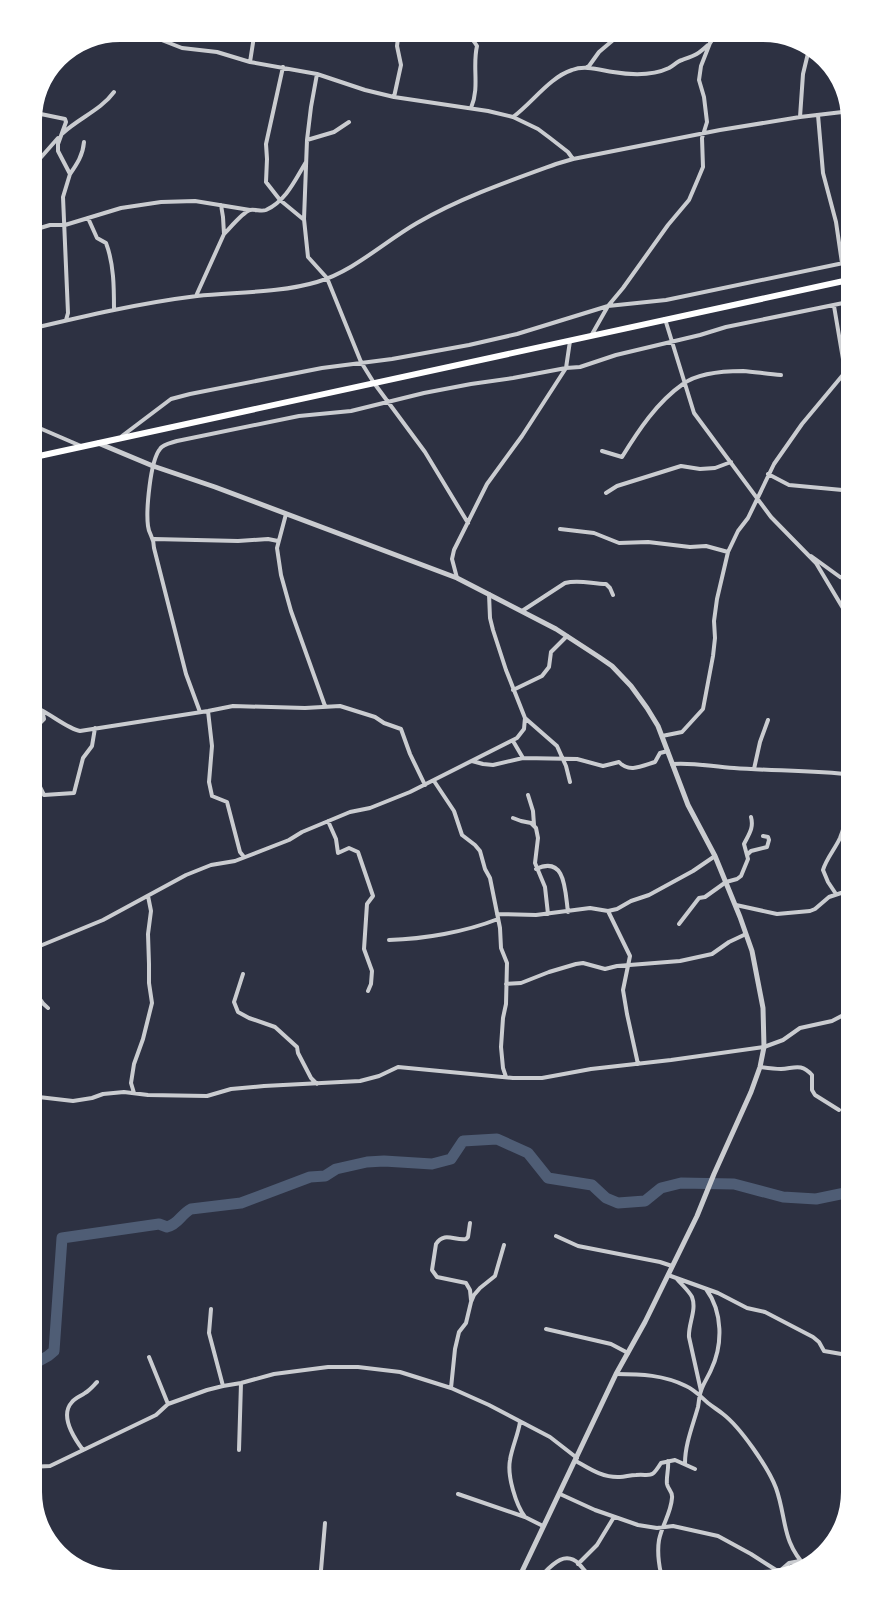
<svg xmlns="http://www.w3.org/2000/svg" width="883" height="1612" font-family="'Work Sans',sans-serif">
	<rect width="100%" height="100%" fill="#2d3142"/>
	<g fill="none" stroke-linecap="round" stroke-linejoin="round">
		<path stroke="#4f5d75" stroke-width="2" d="M853,1244L851,1231L853,1224
			M853,1460V1456"/>
		<path stroke="#4f5d75" stroke-width="11" d="M30,1366L48,1356L54,1351L62,1238L159,1224L167,1227C179,1224 180,1215 191,1209L241,1203L310,1177L325,1176L336,1169L367,1162L384,1161L432,1164L451,1159L463,1141L497,1139L528,1153L548,1178L592,1185L606,1198L618,1203L645,1201L661,1188L681,1183L734,1184L783,1197L816,1199L845,1193L853,1194"/>
		<path stroke="#caccd0" stroke-width="4" d="M136,30L182,48L217,52L250,62L317,74L365,90L394,97L488,111L513,117L538,129L550,138L568,152L573,159
			M452,30L457,36C469,35 470,35 477,46C472,67 480,87 471,108
			M250,62L255,30
			M283,67L266,144L267,159L266,182L280,200L303,219
			M586,68L589,66L599,52L612,41L616,30
			M317,74L311,107L307,140L304,219L308,257L327,278L361,362L374,383L425,452L468,523
			M394,97L401,65L397,46L399,30
			M31,112L65,119L66,122L58,144V151L70,174L63,197L68,313L66,320
			M818,115L823,173L836,222L842,263
			M513,117C532,103 550,77 572,70C585,65 600,70 613,72C631,75 652,76 669,68C674,65 678,61 682,60C696,55 697,55 708,45
			M800,117L803,74L810,45
			M63,133C79,118 101,110 114,92
			M307,140L334,132L349,122
			M30,166L36,163L58,138
			M70,174C77,164 83,155 84,142
			M88,218L97,238L106,243C114,264 114,288 114,310
			M30,231L50,225H65L121,208L161,202L195,201L250,210
			M224,234C230,228 243,212 250,210C256,209 261,212 266,210C286,201 295,180 306,162
			M196,296L224,234L223,217L221,205
			M834,306L844,365L847,370
			M665,319L694,413L771,517L816,563L853,625
			M30,329C85,316 140,303 197,296C235,292 280,293 317,282C354,271 384,242 417,223C460,198 509,181 556,164L573,159L720,130L800,117L851,111
			M591,336L608,306L623,288L668,225L689,200L698,179L703,167L702,138L707,122L704,97L699,80L701,66L710,43L719,30
			M30,424L81,446
			M122,436L171,399L190,394L322,368L392,359L469,345L517,334L608,306L666,300L853,261
			M602,451L622,457C638,431 657,402 683,384C698,373 725,371 743,371C755,372 768,374 781,375
			M768,474L789,485L853,491
			M606,493L617,486L681,466L700,469L715,468L731,462
			M286,514L277,548L281,575L291,611L325,706
			M560,529L594,533L619,543L648,542L690,547L706,546L728,552
			M154,539L238,541L268,539L278,541
			M811,556L840,577L853,581
			M457,578L452,559L454,550L487,484L522,436L566,368L570,341
			M522,611L565,583C579,579 592,584 606,584L610,588L613,595
			M513,690L542,676L549,667L551,652L567,636
			M41,710C53,716 69,729 80,731L208,711L233,706L305,708L340,706L375,717L384,723L401,729L410,754L425,785
			M208,711L212,746L209,782L212,796L227,802L240,852L244,857
			M200,712L186,674L154,548C154,536 149,536 148,526C146,511 150,461 160,449C163,444 171,443 177,441L299,416L351,411L424,393L471,384L513,378L566,368L580,367L616,355L700,335L726,327L853,301
			M525,718L557,746L566,766L570,782
			M30,728L37,726L44,719C43,709 35,704 34,692L33,637L36,538L30,517
			M662,736L682,732L703,709L713,656L715,638L714,621L717,599L728,552L738,531L748,518L774,464L802,424L847,370L853,368
			M513,741L523,758
			M472,761L483,764L493,765L523,758L577,759L603,766L619,762C629,773 642,766 655,762L660,753L668,751
			M672,764C693,762 713,767 734,768C773,771 813,770 853,775
			M754,769L760,742L768,720
			M30,779L40,787L44,795L74,793L83,758L92,746L95,728
			M434,781L454,811L462,835L475,845L480,851L485,869L490,878L500,928L501,948L507,963L506,1004L503,1018L501,1047L503,1068L506,1077
			M528,795L533,811L534,825
			M513,818L521,821L531,823L536,828L538,838L535,863L545,887L548,914
			M328,821L336,839L338,853L349,848L358,852L373,896L367,904L364,949L372,971L371,984L368,991
			M747,855L751,851L767,847L769,840L768,837L763,836
			M536,869C566,855 565,891 568,912
			M836,894L828,882L823,870C826,859 835,849 840,838C848,819 849,795 850,775
			M736,905L777,914L810,911L815,909L829,897L853,889
			M608,911L630,956L623,990L627,1014L638,1064
			M497,914L536,915L590,908L608,911L617,909L631,901L649,895L693,871L715,856
			M679,924L699,898L705,897L726,882L737,879L741,876L748,859L744,844C749,834 754,828 751,817
			M389,940C424,939 465,932 498,919
			M35,948C34,970 29,994 48,1008
			M30,950L103,920L186,875L211,865L235,861L289,840L302,832L350,812L370,808L410,792L517,738L524,729L525,718L506,670L493,630L490,618L489,594
			M243,974L234,1002L238,1012L249,1018L275,1027L297,1047L298,1053L311,1078L317,1084
			M506,984L521,983L549,972L576,964L583,963L605,969L617,966L680,961L712,954L729,942L746,934
			M760,1067C767,1068 774,1069 781,1069C795,1068 801,1063 812,1075V1090L815,1095L839,1110
			M134,1093L131,1083L134,1064L143,1039L152,1003L149,983V964L148,934L151,911L148,896
			M30,1096L73,1101L92,1098L103,1094L124,1092L148,1095L207,1096L231,1089L264,1086L360,1081L379,1076L398,1067L513,1078H542L591,1069L671,1060L764,1047L783,1040L800,1028L832,1021L853,1010
			M470,1223L468,1237L466,1239C455,1241 444,1231 436,1244L432,1270L437,1277L466,1283L470,1290L471,1300
			M556,1236L578,1246L660,1262L672,1266
			M668,1275L718,1293L747,1308L765,1312L813,1337L819,1342L824,1351L853,1356
			M677,1279C682,1285 689,1291 692,1297C697,1310 688,1324 689,1337L701,1391
			M211,1309L209,1333L223,1386
			M546,1329L611,1344L628,1353
			M149,1357L168,1404
			M616,1374C641,1374 664,1375 686,1386C695,1390 701,1397 708,1403C713,1407 718,1410 723,1414C740,1427 768,1467 776,1488C787,1519 781,1541 807,1568
			M451,1388L455,1349L459,1332L466,1323L471,1302L474,1295L480,1288L495,1276L504,1245
			M520,1422C518,1435 512,1447 510,1460C507,1476 516,1505 525,1517
			M83,1450C74,1438 59,1416 72,1402C75,1398 81,1396 85,1393C90,1390 93,1386 97,1382
			M239,1450L241,1383
			M576,1461C590,1469 603,1478 620,1477C625,1477 630,1475 636,1475C652,1474 651,1479 661,1463L675,1460L695,1469
			M685,1463C685,1444 693,1425 698,1407C699,1402 699,1396 701,1391C703,1384 708,1377 711,1370C723,1345 723,1312 706,1289
			M30,1467L50,1466L156,1415L168,1404L207,1390L223,1386L241,1383L274,1374L328,1367H358L400,1372L451,1388L489,1405L550,1437L577,1458
			M458,1494L525,1517L543,1526
			M560,1494L595,1510L638,1525L657,1528L673,1526L718,1536L751,1554L776,1570H781L789,1563L800,1561
			M36,1524L42,1526V1533
			M578,1564L597,1545L614,1517
			M542,1575C552,1565 565,1550 579,1564C583,1568 585,1572 590,1576C605,1579 628,1584 643,1575L656,1582
			M519,1578L542,1575L559,1582
			M320,1582L325,1523
			M664,1582C659,1571 657,1552 659,1540C662,1525 671,1513 672,1498C673,1491 668,1490 667,1484C666,1477 669,1469 668,1461"/>
		<path stroke="#caccd0" stroke-width="5" d="M98,443L153,466L215,487L457,578L556,629L599,657L612,666L631,686L647,708L658,726L688,805L715,856L740,917L752,951L763,1008L764,1047L760,1067L751,1092L714,1174L697,1216L645,1322L616,1374L517,1582"/>
		<path stroke="#fff" stroke-width="6" d="M30,458L853,279"/>
	</g>
	<path d="M0 0H883V1612H0ZM120 39H763A81 81 0 0 1 844 120V1492A81 81 0 0 1 763 1573H120A81 81 0 0 1 39 1492V120A81 81 0 0 1 120 39Z" fill="#fff" fill-rule="evenodd"/>
	<path fill="none" stroke="#fff" stroke-width="6" d="M120 39H763A81 81 0 0 1 844 120V1492A81 81 0 0 1 763 1573H120A81 81 0 0 1 39 1492V120A81 81 0 0 1 120 39Z"/>
</svg>
